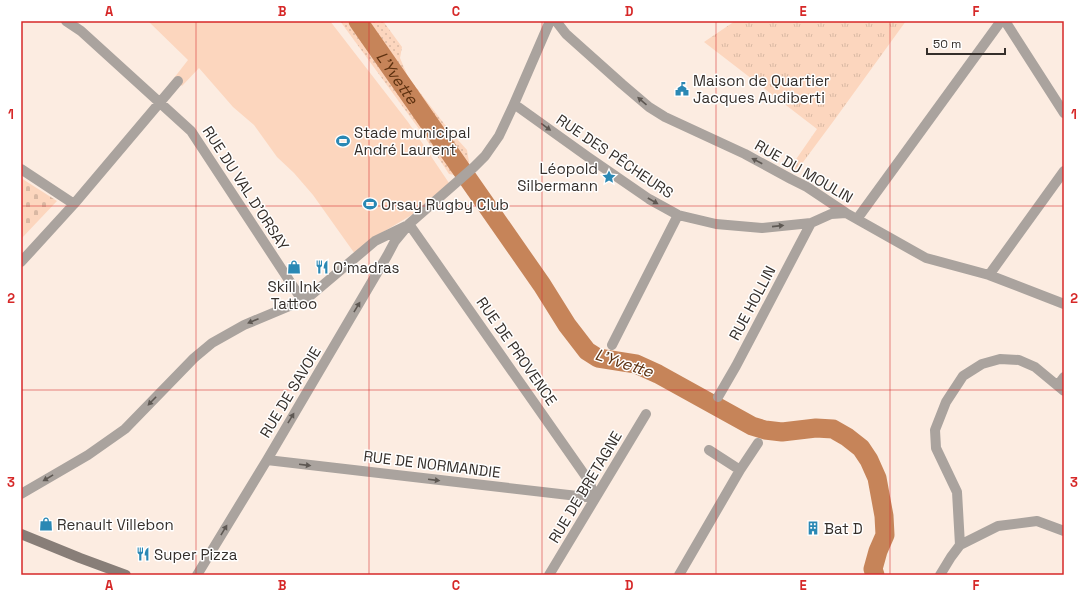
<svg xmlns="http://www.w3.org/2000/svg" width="1085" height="596" font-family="'Space Grotesk',sans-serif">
	<defs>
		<pattern id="grass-dots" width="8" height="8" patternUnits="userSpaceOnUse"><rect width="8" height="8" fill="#fcd6be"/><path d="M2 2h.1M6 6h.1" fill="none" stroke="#d9b8a3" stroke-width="1.8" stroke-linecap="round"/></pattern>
		<pattern id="cemetery-stones" width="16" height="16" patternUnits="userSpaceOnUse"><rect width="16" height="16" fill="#fcd6be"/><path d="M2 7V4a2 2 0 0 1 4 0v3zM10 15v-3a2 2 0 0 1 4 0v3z" fill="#d9b8a3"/></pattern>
		<pattern id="park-tufts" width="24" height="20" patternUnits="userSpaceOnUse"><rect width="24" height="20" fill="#fcd6be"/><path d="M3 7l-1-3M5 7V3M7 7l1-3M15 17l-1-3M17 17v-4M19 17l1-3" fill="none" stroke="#d9b8a3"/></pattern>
	</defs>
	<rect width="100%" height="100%" fill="#fcece1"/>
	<path fill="url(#grass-dots)" d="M340,21H383L402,47L400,58L408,77L449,130L467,150L469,162L455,175L449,174L422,133Z"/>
	<path fill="url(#cemetery-stones)" d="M21,178L57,201L21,239Z"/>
	<path fill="url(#park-tufts)" d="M735,21H906L835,119L795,173L790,168L817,129L704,42Z"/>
	<path fill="#fcd6be" d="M148,21H330L408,122L449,183L415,213L383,232L355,254L313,195L294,173L277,157L254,125L233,107L199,68L182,86L174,78L188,60Z"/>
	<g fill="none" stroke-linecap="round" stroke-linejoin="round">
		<path stroke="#c68459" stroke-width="19" id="s1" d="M358,21L542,285L567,325L587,351L598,358L636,364L658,374L752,426L765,430L782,432L816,428L833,429L847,437L861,448L869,460L877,478L884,516L885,535L878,551L873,569L875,575"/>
		<path stroke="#aaa39e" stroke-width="10" d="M66,21L81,31L191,131L302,300
			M556,21L566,34L622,84L649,107L665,117L745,154L791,179L807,187L846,213L926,258L989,275L1064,304
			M1005,21L1064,113
			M514,104L588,157L649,199L678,215L716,224L762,228L811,223L831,214L846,213
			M21,169L74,204
			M857,219L1001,21
			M409,224L589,481L595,498
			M21,262L74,204L178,81
			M989,275L1064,171
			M612,345L678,215
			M1058,385L1064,377
			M718,397L736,366L811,223
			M267,460L595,498
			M740,470L758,443
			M21,494L88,455L125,429L194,358L212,343L244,325L292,305L310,296L375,241L406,226
			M960,545L998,526L1037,521L1064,531
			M197,575L267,460L387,256L395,241L409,224L474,167L485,156L499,136L514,104L550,21
			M549,575L646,414
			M679,575L740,470L709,450
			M940,575L951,557L960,545L957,492L936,448L935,430L946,402L963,376L982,364L1000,359L1019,360L1035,367L1064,391"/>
		<path stroke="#887e78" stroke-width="10" d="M21,534L80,558L126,575"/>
	</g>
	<defs><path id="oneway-solid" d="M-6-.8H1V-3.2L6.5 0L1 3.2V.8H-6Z"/></defs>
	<g fill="#5e5853">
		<use href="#oneway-solid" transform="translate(642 101) rotate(-139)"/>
		<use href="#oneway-solid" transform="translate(546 127) rotate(36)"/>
		<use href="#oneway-solid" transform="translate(757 161) rotate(-152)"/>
		<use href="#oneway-solid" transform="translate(653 201) rotate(30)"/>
		<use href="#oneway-solid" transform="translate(778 226) rotate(-6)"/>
		<use href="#oneway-solid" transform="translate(357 307) rotate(-59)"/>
		<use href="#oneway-solid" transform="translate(253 321) rotate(157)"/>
		<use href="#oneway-solid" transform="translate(152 401) rotate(134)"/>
		<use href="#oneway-solid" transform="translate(291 418) rotate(-59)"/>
		<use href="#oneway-solid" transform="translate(305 465) rotate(7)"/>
		<use href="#oneway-solid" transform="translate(48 478) rotate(149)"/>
		<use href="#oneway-solid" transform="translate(434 480) rotate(7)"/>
		<use href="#oneway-solid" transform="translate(224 530) rotate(-59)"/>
	</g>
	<path fill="none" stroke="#d62828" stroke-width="1" stroke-opacity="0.55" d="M196,21V575M369,21V575M542,21V575M716,21V575M890,21V575M21,206H1064M21,390H1064"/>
	<defs>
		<g id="civic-bare" transform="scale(1.08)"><path d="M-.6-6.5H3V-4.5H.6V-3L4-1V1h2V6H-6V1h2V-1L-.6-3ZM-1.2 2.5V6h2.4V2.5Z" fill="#2a88b4" stroke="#fff" stroke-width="2.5" paint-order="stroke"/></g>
		<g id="stadium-bare" transform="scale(1.08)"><path d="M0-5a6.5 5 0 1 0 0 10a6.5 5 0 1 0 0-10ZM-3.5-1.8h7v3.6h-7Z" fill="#2a88b4" stroke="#fff" stroke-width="2.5" paint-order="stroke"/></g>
		<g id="sight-bare" transform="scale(1.08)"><path d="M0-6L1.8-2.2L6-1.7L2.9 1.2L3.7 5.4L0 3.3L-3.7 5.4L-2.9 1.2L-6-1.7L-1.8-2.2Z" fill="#2a88b4" stroke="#fff" stroke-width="2.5" paint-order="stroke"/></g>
		<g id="shop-bare" transform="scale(1.08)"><path d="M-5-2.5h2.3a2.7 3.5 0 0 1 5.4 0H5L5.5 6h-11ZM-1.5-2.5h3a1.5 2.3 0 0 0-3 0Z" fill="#2a88b4" stroke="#fff" stroke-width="2.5" paint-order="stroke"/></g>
		<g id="restaurant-bare" transform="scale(1.08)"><path d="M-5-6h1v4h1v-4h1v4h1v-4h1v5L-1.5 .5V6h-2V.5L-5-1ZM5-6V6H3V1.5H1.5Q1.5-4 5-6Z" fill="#2a88b4" stroke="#fff" stroke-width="2.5" paint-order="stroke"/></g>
		<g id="building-bare" transform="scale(1.08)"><path d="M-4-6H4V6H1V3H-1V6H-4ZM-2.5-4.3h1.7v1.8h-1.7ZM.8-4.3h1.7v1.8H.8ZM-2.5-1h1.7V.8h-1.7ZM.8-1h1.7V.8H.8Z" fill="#2a88b4" stroke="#fff" stroke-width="2.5" paint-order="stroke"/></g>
	</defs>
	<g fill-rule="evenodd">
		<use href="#civic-bare" x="682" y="89"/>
		<use href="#stadium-bare" x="343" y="141"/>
		<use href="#sight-bare" x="609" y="177"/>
		<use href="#stadium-bare" x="370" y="204"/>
		<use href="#shop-bare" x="294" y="267"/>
		<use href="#restaurant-bare" x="322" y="267"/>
		<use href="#shop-bare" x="46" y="524"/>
		<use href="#building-bare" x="813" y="528"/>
		<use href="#restaurant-bare" x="143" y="554"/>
	</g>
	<g text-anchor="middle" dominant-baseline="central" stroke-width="3" stroke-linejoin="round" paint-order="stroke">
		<g font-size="15" fill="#352f2b" stroke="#fff" text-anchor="start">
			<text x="693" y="80">Maison de Quartier<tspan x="693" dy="17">Jacques Audiberti</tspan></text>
			<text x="354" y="132">Stade municipal<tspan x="354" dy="17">André Laurent</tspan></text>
			<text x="598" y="168" text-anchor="end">Léopold<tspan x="598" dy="17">Silbermann</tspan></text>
			<text x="381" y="204">Orsay Rugby Club</text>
			<text x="333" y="267">O'madras</text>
			<text x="294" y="286" text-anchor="middle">Skill Ink<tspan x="294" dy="17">Tattoo</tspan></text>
			<text x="57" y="524">Renault Villebon</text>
			<text x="824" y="528">Bat D</text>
			<text x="154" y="554">Super Pizza</text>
		</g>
		<g font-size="15" fill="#352f2b" stroke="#fff">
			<text transform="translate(615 156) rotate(34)">RUE DES PÊCHEURS</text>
			<text transform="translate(804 171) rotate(30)">RUE DU MOULIN</text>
			<text transform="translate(246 188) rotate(57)">RUE DU VAL D'ORSAY</text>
			<text transform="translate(752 303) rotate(-62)">RUE HOLLIN</text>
			<text transform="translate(517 351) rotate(55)">RUE DE PROVENCE</text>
			<text transform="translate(290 392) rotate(-59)">RUE DE SAVOIE</text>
			<text transform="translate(432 464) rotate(7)">RUE DE NORMANDIE</text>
			<text transform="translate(585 487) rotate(-59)">RUE DE BRETAGNE</text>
		</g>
		<g font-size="16" font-style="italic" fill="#5d3110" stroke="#fff">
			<text stroke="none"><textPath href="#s1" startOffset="69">L'Yvette</textPath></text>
			<text transform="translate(624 363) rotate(18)">L'Yvette</text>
		</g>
	</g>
	<rect width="1085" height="596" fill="none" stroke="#ffffff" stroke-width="44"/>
	<path d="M927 48v6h78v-6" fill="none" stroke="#352f2b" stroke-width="2"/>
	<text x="933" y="48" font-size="12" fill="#352f2b" stroke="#ffffff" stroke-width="3" paint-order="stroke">50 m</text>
	<rect x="22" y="22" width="1041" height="552" fill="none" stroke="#d62828" stroke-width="1.5"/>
	<g font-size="13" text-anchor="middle" font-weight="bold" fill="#d62828">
		<text x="109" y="16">A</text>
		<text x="282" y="16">B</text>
		<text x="456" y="16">C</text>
		<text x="629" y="16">D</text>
		<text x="803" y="16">E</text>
		<text x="976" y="16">F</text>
		<text x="11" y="119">1</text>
		<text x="1074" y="119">1</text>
		<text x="11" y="303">2</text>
		<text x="1074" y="303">2</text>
		<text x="11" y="487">3</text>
		<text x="1074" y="487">3</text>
		<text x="109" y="590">A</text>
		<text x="282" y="590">B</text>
		<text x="456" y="590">C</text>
		<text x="629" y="590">D</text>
		<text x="803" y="590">E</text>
		<text x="976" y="590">F</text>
	</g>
</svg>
